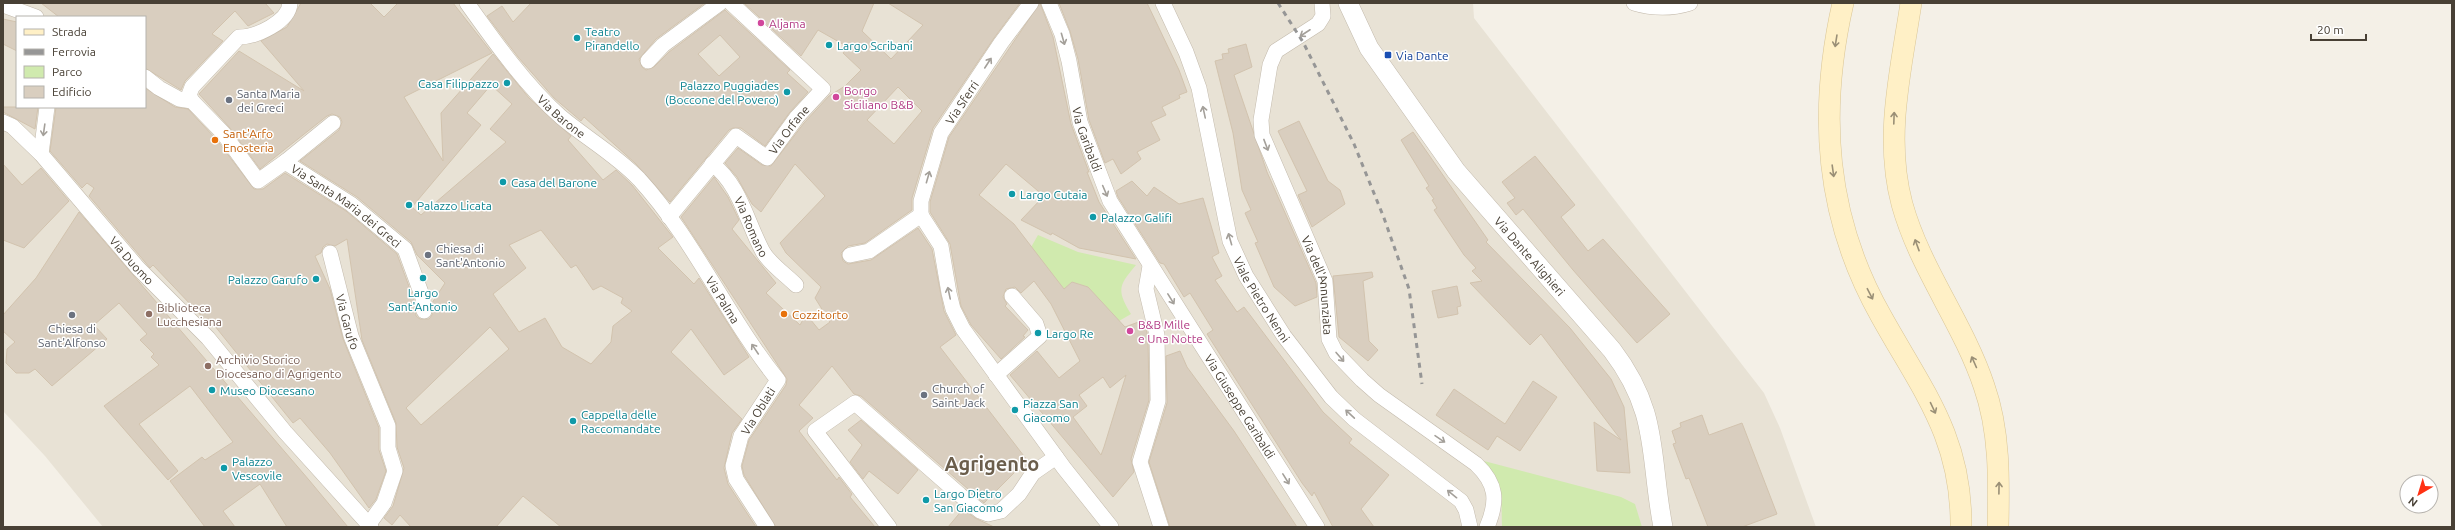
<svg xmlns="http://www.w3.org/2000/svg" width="2455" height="530" font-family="Ubuntu,sans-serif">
	<rect width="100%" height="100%" fill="#f4f0e7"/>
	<path fill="#e8e2d5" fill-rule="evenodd" d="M3,3H1473L1474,18L1764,393L1780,428L1816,527H103L45,456L3,411ZM17,17H145V107H17Z"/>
	<path fill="#d0eaae" d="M1038,235L1078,252L1136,265C1119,285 1116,290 1131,314L1119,321L1088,287L1072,282L1064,290L1030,249Z
		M1484,461L1621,497L1635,504L1642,527H1502C1501,497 1504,485 1484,461Z"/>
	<path fill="#d9cebf" stroke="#d2c3ae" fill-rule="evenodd" d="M41,3H265L274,13L248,26L235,11L212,34L223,41L185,81L181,90L145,68V17H59Z
		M301,3H370L384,17L398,3H453L492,53L404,97L443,161L441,113L493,54L529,98L571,136L568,140L603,180L616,170L632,185L673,237L658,248L694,284L699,278L749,357L724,375L691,329L671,352L742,419L732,433L724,468L728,484L756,527H561L523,496L496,527H411L400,515L392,525L384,518L393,506L404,468L397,447L396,423L362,340L347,239L335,246L327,244L323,247L321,253L315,256L330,289L343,339L379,428V450L386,471L376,499L369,508L330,453L300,418L293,423L214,325L212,327L153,265L150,268L145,262L89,196L94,188L87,183L82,188L50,151L56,107H145V88L175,107L188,109L216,139L254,189H263L285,173L346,211L397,254L414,300L416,316L420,319H429L432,315V303L445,283L417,255L411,242L357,197L300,161L339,130L342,122L340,117L332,114L327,116L260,169L230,128L199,94L239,51L304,91L261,41L287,27ZM491,85L512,104L490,129L506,142L421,215L412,207L481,125L467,113ZM541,230L571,268L576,265L593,290L601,286L623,298L621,303L632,311L613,326L611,342L591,364L562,347L545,318L519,332L493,294L526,268L509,245ZM490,327L509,349L421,425L406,408Z
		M531,3H705L656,39L639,59L642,67L646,70L654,67L669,52L725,10L790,70L787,73L808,92L790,112L765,146L741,128H733L729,130L670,202L636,164L584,117L581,121L554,98L518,57L487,16L502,6L513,22ZM720,35L740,57L719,76L698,54Z
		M744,3H874L862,31L891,59L923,25L888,3H1020L994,38L933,128L912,198V210L865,243L848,246L841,253L843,261L848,264L871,260L918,228L932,249L944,311L956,335L940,347L1027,460L984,503L861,396L854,394L832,366L799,405L813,418L799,431L837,480L839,477L852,494L850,497L875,527H776L744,475L742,466L749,440L786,385L787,379L681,217L714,177L728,197L739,220L732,229L776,283L766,293L800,325L806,314L819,330L830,322L815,298L821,287L786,253L780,243L825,196L795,164L761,212L752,204L737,177L725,163L738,148L762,165L771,166L804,123L829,96L845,86L861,70L843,53L848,47L818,30L801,56ZM898,87L922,111L894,144L867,120Z
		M1040,3L1053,37L1071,124L1089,172H1087L1099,202L1136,259L1079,248L1052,233L1051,235L1021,220L1044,196L1006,164L979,195L1014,224L1064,289L1072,282L1088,287L1125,327L1144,320L1148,337L1149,400L1131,459L1134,472L1113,497L1010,375L1037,351L1059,378L1080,361L1051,304L1034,281L1021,293L1015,287L1006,289L1003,297L1007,304L1005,306L1028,330L1023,336L1025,337L1001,359L971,325L961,306L950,244L930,212V202L949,137ZM1126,375L1104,447L1101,455L1073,417L1087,406L1079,395L1103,377L1110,388Z
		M1059,3H1147L1179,70L1187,92L1179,95L1180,98L1162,107L1166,115L1151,122L1160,140L1137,152L1141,159L1121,174L1113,159L1105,163L1089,120L1078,59L1070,31Z
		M3,19L17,22V51L3,44Z
		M1246,44L1252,67L1234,75L1267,172L1316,283L1317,297L1295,306L1274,287L1255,243L1258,242L1245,213L1251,210L1242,190L1233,133L1215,61L1223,59L1222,54L1229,53L1228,49Z
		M3,107H38L35,129L3,112Z
		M1299,121L1328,181L1340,190L1345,204L1312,227L1298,195L1307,191L1278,131Z
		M1413,132L1488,240L1486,242L1570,328L1611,379L1624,407L1630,473L1597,471L1594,422L1621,440L1541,334L1530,345L1470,283L1482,281L1472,271L1476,268L1464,255L1434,210L1437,208L1432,200L1434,199L1426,188L1429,186L1401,140Z
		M1535,156L1575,205L1561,217L1588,251L1603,239L1670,314L1637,343L1573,270L1523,209L1516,215L1507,203L1515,198L1502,182Z
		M3,164L22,185L41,168L69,201L24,248L3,240Z
		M1132,181L1147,196L1154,187L1179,204L1203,198L1219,253L1212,257L1222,276L1215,280L1237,312L1244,307L1323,412L1352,439L1349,443L1389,475L1361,509L1374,527H1333L1314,492L1312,496L1302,483L1207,334L1213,330L1190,293L1184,297L1164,264L1160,263L1118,197L1116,191Z
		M79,212L309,480L348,527H287L260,484L223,511L235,527H205L170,481L202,457L205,460L233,442L190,386L139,424L178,471L168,480L104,406L159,365L151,357L154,354L140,340L147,334L119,303L94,325L107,339L52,386L35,369L29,373H16L6,363L7,349L15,342L3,331V315L36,278Z
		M1372,272L1373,277L1363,281L1369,341L1378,350L1368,361L1339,337L1333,276Z
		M1457,286L1461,306L1457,307L1458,314L1438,318L1432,291Z
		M1180,351L1187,367L1234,431L1297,527H1170L1149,462L1167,403L1166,356Z
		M1533,381L1557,397L1520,451L1497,436L1488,450L1436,415L1454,389L1505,424Z
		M1702,415L1709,435L1742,423L1777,514L1742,527H1708L1689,478L1686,479L1673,444L1676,443L1672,431L1681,427L1680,423Z
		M861,420L918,470L898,494L869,471L863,479L850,462L862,445L848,430Z
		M963,509L975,518L994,527H948Z"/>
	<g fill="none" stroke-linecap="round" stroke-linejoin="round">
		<g stroke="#c3baac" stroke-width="16">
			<g id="minor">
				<path id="s1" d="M467,3C494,41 526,86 561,117C586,138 616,155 639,179C694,239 727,317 778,380L741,436L733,466L736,479L767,527"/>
				<path id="s2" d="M1049,3L1062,34L1069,61L1080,122L1110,201L1317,527"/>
				<path id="s3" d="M1163,3L1186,52L1199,88L1230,241L1246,276L1284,336L1331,397L1354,419L1461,501L1466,510L1470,527"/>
				<path id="s4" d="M1322,3L1323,16L1318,24L1276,51L1270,65L1261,120L1262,135L1325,281L1329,339L1336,353L1362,380L1379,395L1476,464C1497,484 1498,501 1487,527"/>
				<path d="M1634,3C1654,9 1671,9 1690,3"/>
				<path d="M3,5L36,17"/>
				<path d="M648,61L663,45L720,3"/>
				<path id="s5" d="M145,77L159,88L179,99L192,101L223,133L258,181L285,162L351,204L405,249L423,298L424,311"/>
				<path d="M192,101L189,95L192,87L239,37C256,37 289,22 290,3"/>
				<path id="s6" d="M3,122L12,126L41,154L138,268L208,338L285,432L371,527"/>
				<path d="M41,154L47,107"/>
				<path d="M285,162L333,123"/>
				<path id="s7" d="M712,164C740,184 747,223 763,252C770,264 786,275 796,285"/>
				<path d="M921,215L941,246L949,293L953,309L963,329L1064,468L1111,527"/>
				<path id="s8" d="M921,215V201L941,133L1001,43L1031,3"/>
				<path id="s9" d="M669,217L736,136L767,158L797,117L823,89L731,3"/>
				<path id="s10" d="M330,253L351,336L388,426V448L395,471L384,503L369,524"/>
				<path d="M850,255L869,251L921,215"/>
				<path d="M1150,266L1146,289L1157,335L1158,401L1140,462L1161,527"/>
				<path d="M996,375L1040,336L1036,324L1012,296"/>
				<path d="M889,527L815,431L855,403L960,495L980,511L988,514L1001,511L1019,494L1033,473L1056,457"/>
			</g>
		</g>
		<g stroke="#c3baac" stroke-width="20">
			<g id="tertiary">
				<path id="s11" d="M1348,3L1369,48L1456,171L1612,350C1660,413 1649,455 1663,527"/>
			</g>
		</g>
		<g stroke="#dac696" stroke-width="22">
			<path id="secondary" d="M1843,3C1818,113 1825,217 1881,316C1922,390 1962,437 1961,527
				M1911,3C1901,70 1884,137 1902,204C1920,269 1963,323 1984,386C2000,431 1999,480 1998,527"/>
		</g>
		<use href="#minor" stroke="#fff" stroke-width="15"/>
		<use href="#tertiary" stroke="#fff" stroke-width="19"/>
		<use href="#secondary" stroke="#fff0c6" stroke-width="21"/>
		<path stroke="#969696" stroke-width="3" stroke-dasharray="5 5" stroke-linecap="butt" d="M1278,3L1303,42L1354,144L1384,218L1409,289L1422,384"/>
	</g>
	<defs><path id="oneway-shaft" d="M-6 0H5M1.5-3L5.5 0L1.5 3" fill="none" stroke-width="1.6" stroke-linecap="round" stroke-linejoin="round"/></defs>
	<g stroke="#a4a09a">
		<use href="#oneway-shaft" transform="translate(1305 33) rotate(147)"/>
		<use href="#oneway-shaft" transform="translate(1063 39) rotate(74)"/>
		<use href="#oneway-shaft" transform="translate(988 63) rotate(-57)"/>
		<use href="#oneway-shaft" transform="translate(1204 112) rotate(-102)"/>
		<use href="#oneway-shaft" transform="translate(44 130) rotate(98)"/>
		<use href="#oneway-shaft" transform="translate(1266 145) rotate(69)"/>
		<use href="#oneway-shaft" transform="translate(928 177) rotate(-74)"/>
		<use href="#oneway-shaft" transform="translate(1105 191) rotate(67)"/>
		<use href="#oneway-shaft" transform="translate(1230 239) rotate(-106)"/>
		<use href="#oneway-shaft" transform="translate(949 293) rotate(-102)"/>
		<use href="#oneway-shaft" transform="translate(1171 299) rotate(58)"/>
		<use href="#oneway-shaft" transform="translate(755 349) rotate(-124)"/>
		<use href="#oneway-shaft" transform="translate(1340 357) rotate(49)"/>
		<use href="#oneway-shaft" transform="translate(1350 414) rotate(-137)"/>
		<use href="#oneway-shaft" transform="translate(1440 439) rotate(34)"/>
		<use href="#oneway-shaft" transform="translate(1286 479) rotate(58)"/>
		<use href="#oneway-shaft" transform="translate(1452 494) rotate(-141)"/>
	</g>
	<g stroke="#9a8f76">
		<use href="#oneway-shaft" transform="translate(1836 41) rotate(99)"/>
		<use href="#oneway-shaft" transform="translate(1894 118) rotate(-88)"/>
		<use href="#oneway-shaft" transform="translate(1833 171) rotate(82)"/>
		<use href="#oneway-shaft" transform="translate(1917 245) rotate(-110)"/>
		<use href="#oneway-shaft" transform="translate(1870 294) rotate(63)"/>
		<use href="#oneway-shaft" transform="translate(1974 362) rotate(-114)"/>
		<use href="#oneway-shaft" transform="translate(1933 408) rotate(65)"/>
		<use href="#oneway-shaft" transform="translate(1999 488) rotate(-89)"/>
	</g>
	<g fill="#d1479c" stroke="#fff" stroke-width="1.5">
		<circle cx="761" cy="23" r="4"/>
		<circle cx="836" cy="97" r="4"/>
		<circle cx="1130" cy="331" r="4"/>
	</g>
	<g fill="#0f9aa8" stroke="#fff" stroke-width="1.5">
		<circle cx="577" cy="38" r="4"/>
		<circle cx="829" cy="45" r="4"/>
		<circle cx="507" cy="83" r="4"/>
		<circle cx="787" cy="92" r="4"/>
		<circle cx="503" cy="182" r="4"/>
		<circle cx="1012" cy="194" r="4"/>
		<circle cx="409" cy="205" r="4"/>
		<circle cx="1093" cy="217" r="4"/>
		<circle cx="423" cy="278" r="4"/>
		<circle cx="316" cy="279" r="4"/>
		<circle cx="1038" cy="333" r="4"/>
		<circle cx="212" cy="390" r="4"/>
		<circle cx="1015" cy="410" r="4"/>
		<circle cx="573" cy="421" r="4"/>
		<circle cx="224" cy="468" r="4"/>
		<circle cx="926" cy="500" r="4"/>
	</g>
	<rect fill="#1a4fb4" stroke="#fff" stroke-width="1.5" x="1384" y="51" width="8" height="8" rx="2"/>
	<g fill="#6b7280" stroke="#fff" stroke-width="1.5">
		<circle cx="229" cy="100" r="4"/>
		<circle cx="428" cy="255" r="4"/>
		<circle cx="72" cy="315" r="4"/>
		<circle cx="924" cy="395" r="4"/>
	</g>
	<g fill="#e8710a" stroke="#fff" stroke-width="1.5">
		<circle cx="215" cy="140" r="4"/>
		<circle cx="784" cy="314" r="4"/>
	</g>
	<g fill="#8d6e63" stroke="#fff" stroke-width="1.5">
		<circle cx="149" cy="314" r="4"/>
		<circle cx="208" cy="366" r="4"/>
	</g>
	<g text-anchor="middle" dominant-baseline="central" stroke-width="3" stroke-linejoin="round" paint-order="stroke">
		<g font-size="12" fill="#b23c85" stroke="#fff" text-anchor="start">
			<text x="769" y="23">Aljama</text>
			<text x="844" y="90">Borgo<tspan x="844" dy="14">Siciliano B&amp;B</tspan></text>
			<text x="1138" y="324">B&amp;B Mille<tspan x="1138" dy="14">e Una Notte</tspan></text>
		</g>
		<g font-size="12" fill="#0d838f" stroke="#fff" text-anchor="start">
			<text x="585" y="31">Teatro<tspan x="585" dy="14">Pirandello</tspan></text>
			<text x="837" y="45">Largo Scribani</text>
			<text x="499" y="83" text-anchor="end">Casa Filippazzo</text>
			<text x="779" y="85" text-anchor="end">Palazzo Puggiades<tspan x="779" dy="14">(Boccone del Povero)</tspan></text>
			<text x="511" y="182">Casa del Barone</text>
			<text x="1020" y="194">Largo Cutaia</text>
			<text x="417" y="205">Palazzo Licata</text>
			<text x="1101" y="217">Palazzo Galifi</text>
			<text x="308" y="279" text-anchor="end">Palazzo Garufo</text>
			<text x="423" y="292" text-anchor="middle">Largo<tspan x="423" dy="14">Sant'Antonio</tspan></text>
			<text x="1046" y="333">Largo Re</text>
			<text x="220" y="390">Museo Diocesano</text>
			<text x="1023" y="403">Piazza San<tspan x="1023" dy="14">Giacomo</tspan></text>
			<text x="581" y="414">Cappella delle<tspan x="581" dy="14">Raccomandate</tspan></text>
			<text x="232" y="461">Palazzo<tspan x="232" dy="14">Vescovile</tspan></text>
			<text x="934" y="493">Largo Dietro<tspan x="934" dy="14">San Giacomo</tspan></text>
		</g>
		<g font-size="12" fill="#164399" stroke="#fff" text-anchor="start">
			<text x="1396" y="55">Via Dante</text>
		</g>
		<g font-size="12" fill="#5b616d" stroke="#fff" text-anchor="start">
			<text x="237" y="93">Santa Maria<tspan x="237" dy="14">dei Greci</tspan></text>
			<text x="436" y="248">Chiesa di<tspan x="436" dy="14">Sant'Antonio</tspan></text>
			<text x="72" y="328" text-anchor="middle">Chiesa di<tspan x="72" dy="14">Sant'Alfonso</tspan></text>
			<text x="932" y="388">Church of<tspan x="932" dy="14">Saint Jack</tspan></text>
		</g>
		<g font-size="12" fill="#484035" stroke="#fff">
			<text stroke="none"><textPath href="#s8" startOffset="122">Via Sferri</textPath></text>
			<text stroke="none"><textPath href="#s1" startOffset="148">Via Barone</textPath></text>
			<text stroke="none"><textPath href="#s9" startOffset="179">Via Orfane</textPath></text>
			<text stroke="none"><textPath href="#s2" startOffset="142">Via Garibaldi</textPath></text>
			<text stroke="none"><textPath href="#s5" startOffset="266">Via Santa Maria dei Greci</textPath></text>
			<text stroke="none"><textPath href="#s7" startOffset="75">Via Romano</textPath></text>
			<text stroke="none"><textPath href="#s11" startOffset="313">Via Dante Alighieri</textPath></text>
			<text stroke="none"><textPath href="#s6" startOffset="190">Via Duomo</textPath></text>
			<text stroke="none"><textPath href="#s4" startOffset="320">Via dell'Annunziata</textPath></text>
			<text stroke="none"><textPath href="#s3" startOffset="315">Viale Pietro Nenni</textPath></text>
			<text stroke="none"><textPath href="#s1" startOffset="395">Via Palma</textPath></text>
			<text stroke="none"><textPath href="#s10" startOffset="71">Via Garufo</textPath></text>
			<text stroke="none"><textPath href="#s2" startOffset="451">Via Giuseppe Garibaldi</textPath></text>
			<text transform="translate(758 411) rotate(-58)">Via Oblati</text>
		</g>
		<g font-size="12" fill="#c56008" stroke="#fff" text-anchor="start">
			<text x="223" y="133">Sant'Arfo<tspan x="223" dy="14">Enosteria</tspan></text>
			<text x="792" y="314">Cozzitorto</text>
		</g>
		<g font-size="12" fill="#785e54" stroke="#fff" text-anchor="start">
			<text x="157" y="307">Biblioteca<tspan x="157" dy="14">Lucchesiana</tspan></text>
			<text x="216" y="359">Archivio Storico<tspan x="216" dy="14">Diocesano di Agrigento</tspan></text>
		</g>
		<g font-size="20" font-weight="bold" fill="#6b5e4c" stroke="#fff">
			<text x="992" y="463">Agrigento</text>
		</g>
	</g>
	<rect width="2455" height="530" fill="none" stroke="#484035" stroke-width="8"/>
	<rect x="16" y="16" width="130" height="92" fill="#ffffff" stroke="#b6b3ae"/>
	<rect x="24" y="29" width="20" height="6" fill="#fff0c6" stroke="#b6b3ae"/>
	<text x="52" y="36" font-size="12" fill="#484035">Strada</text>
	<rect x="24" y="49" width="20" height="6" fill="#969696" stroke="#b6b3ae"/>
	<text x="52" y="56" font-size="12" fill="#484035">Ferrovia</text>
	<rect x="24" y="66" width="20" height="12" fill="#d0eaae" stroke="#b6b3ae"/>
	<text x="52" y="76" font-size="12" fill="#484035">Parco</text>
	<rect x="24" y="86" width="20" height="12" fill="#d9cebf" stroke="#b6b3ae"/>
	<text x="52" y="96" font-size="12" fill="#484035">Edificio</text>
	<g transform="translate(2419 494) rotate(218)"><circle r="19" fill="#ffffff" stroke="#b6b3ae"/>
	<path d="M0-3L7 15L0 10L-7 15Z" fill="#ff3113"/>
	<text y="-6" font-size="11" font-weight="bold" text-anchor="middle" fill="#484035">N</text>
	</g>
	<path d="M2311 34v6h55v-6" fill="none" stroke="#484035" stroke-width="2"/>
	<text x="2317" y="34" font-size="12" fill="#484035" stroke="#ffffff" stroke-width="3" paint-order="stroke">20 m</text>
</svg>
